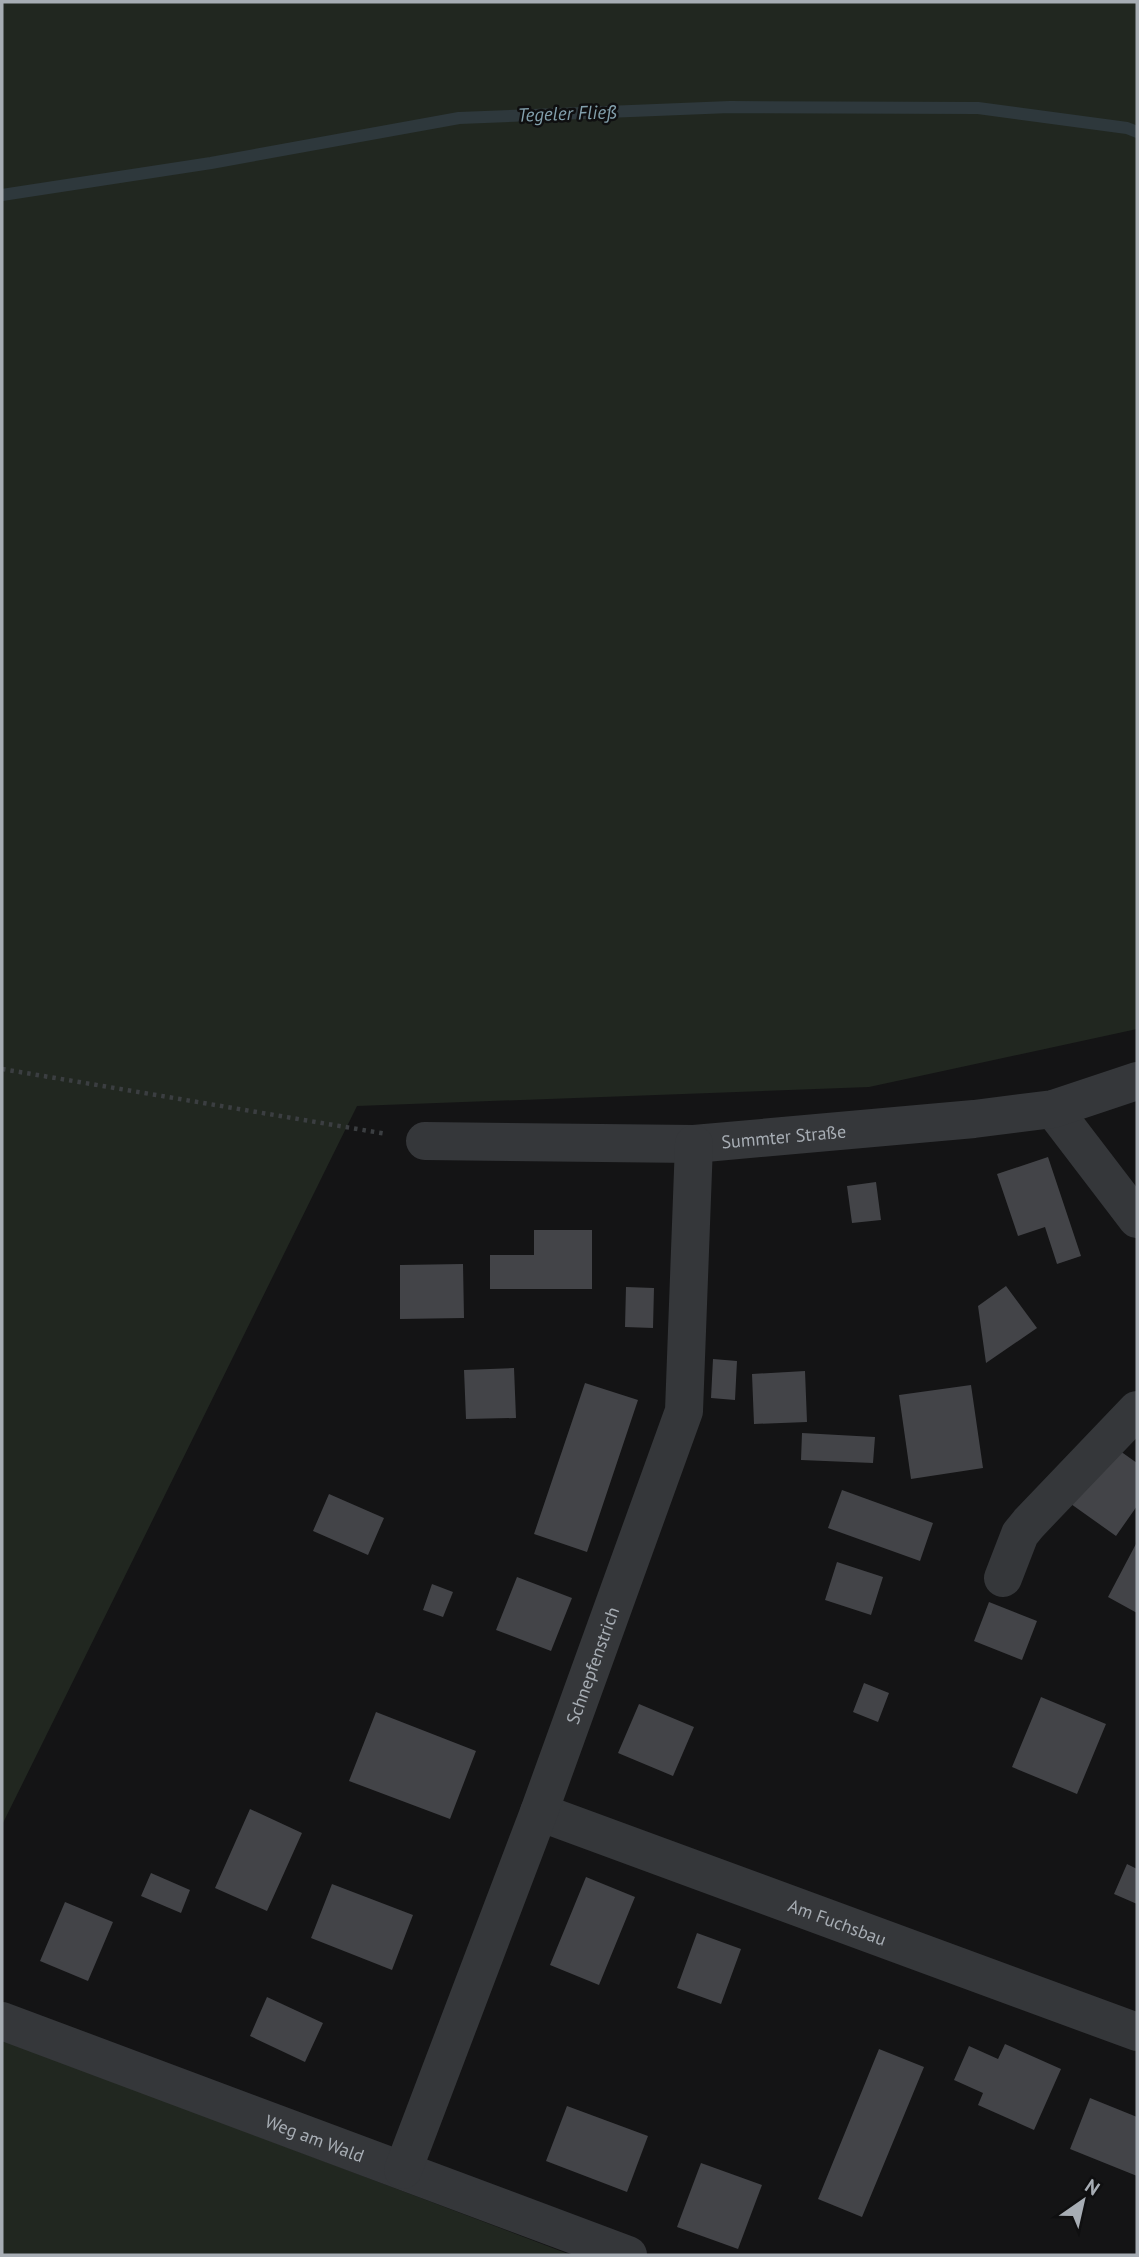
<svg xmlns="http://www.w3.org/2000/svg" width="1139" height="2257" font-family="'PT Sans',sans-serif">
	<rect width="100%" height="100%" fill="#141415"/>
	<path fill="#212720" d="M2,2H1137V1029L869,1087L357,1106L2,1825Z
		M2,2039L571,2255H2Z"/>
	<g fill="none" stroke-linecap="round" stroke-linejoin="round">
		<path stroke="#2e383c" stroke-width="12" d="M2,195L211,163L459,118L730,107L978,108L1127,128L1137,132"/>
	</g>
	<path fill="#434448" d="M1048,1157L1081,1256L1057,1264L1045,1227L1018,1236L997,1174Z
		M876,1182L881,1220L852,1223L847,1186Z
		M534,1230H592V1289H490V1255H534Z
		M463,1264L464,1318L400,1319V1265Z
		M1006,1286L1037,1328L986,1363L978,1306Z
		M626,1287L654,1288L653,1328L625,1327Z
		M713,1359L737,1361L735,1400L711,1398Z
		M514,1368L516,1418L466,1419L464,1370Z
		M805,1371L807,1422L754,1424L752,1374Z
		M585,1383L638,1400L587,1552L534,1534Z
		M971,1385L983,1468L911,1479L899,1395Z
		M802,1433L875,1437L873,1463L801,1460Z
		M1113,1446L1137,1463V1506L1116,1536L1071,1504Z
		M842,1490L933,1523L920,1561L828,1528Z
		M329,1494L384,1518L368,1555L313,1531Z
		M1137,1542V1613L1108,1597Z
		M837,1562L883,1577L871,1615L825,1600Z
		M517,1577L572,1598L551,1651L496,1630Z
		M432,1584L453,1592L443,1617L423,1610Z
		M989,1602L1037,1621L1022,1660L974,1641Z
		M864,1683L889,1693L878,1722L853,1712Z
		M1041,1697L1106,1724L1077,1794L1012,1767Z
		M639,1704L694,1727L673,1776L618,1753Z
		M376,1712L476,1751L450,1819L349,1781Z
		M250,1809L302,1833L267,1911L215,1888Z
		M1127,1864L1137,1869V1904L1114,1894Z
		M151,1873L190,1890L181,1913L141,1896Z
		M586,1877L635,1897L599,1985L550,1965Z
		M332,1884L413,1915L392,1970L311,1938Z
		M65,1902L113,1922L88,1981L40,1961Z
		M697,1933L741,1949L721,2004L677,1988Z
		M267,1997L323,2023L305,2062L250,2036Z
		M1005,2044L1061,2069L1034,2130L978,2105L983,2093L954,2080L969,2046L998,2059Z
		M879,2049L924,2067L862,2217L818,2199Z
		M1090,2098L1137,2117V2176L1070,2149Z
		M567,2106L648,2136L627,2192L546,2161Z
		M701,2163L762,2185L738,2249L677,2227Z"/>
	<g fill="none" stroke-linecap="round" stroke-linejoin="round">
		<path stroke="#3b3e41" stroke-width="4.5" stroke-dasharray="3.5 5" stroke-linecap="butt" d="M2,1069L387,1134"/>
		<g stroke="#35373a" stroke-width="38">
			<path d="M1053,1109L1137,1219"/>
			<path id="s1" d="M425,1141L694,1144L974,1119L1053,1109L1137,1081"/>
			<path d="M1003,1578L1020,1534L1029,1523L1137,1410"/>
			<path id="s2" d="M539,1812L1137,2032"/>
			<path id="s3" d="M2,2021L628,2255"/>
			<path id="s4" d="M403,2170L539,1812L684,1411L694,1144"/>
		</g>
	</g>
	<g text-anchor="middle" dominant-baseline="central" stroke-width="5" stroke-linejoin="round" paint-order="stroke">
		<g font-size="18" fill="#a7adb4" stroke="#0f0f10">
			<text stroke="none"><textPath href="#s1" startOffset="359">Summter Straße</textPath></text>
			<text stroke="none"><textPath href="#s4" startOffset="539">Schnepfenstrich</textPath></text>
			<text stroke="none"><textPath href="#s2" startOffset="318">Am Fuchsbau</textPath></text>
			<text stroke="none"><textPath href="#s3" startOffset="334">Weg am Wald</textPath></text>
		</g>
		<g font-size="19" font-style="italic" fill="#829fab" stroke="#0f0f10">
			<text transform="translate(567 113) rotate(-2)">Tegeler Fließ</text>
		</g>
	</g>
	<rect width="1139" height="2257" fill="none" stroke="#a7adb4" stroke-width="7"/>
	<g transform="translate(1083 2201) rotate(34)" stroke="#0f0f10" stroke-width="5" paint-order="stroke">
	<path d="M0-5L12 26L0 18L-12 26Z" fill="#a7adb4"/>
	<text y="-10" font-size="19" font-weight="bold" text-anchor="middle" fill="#a7adb4">N</text>
	</g>
</svg>
